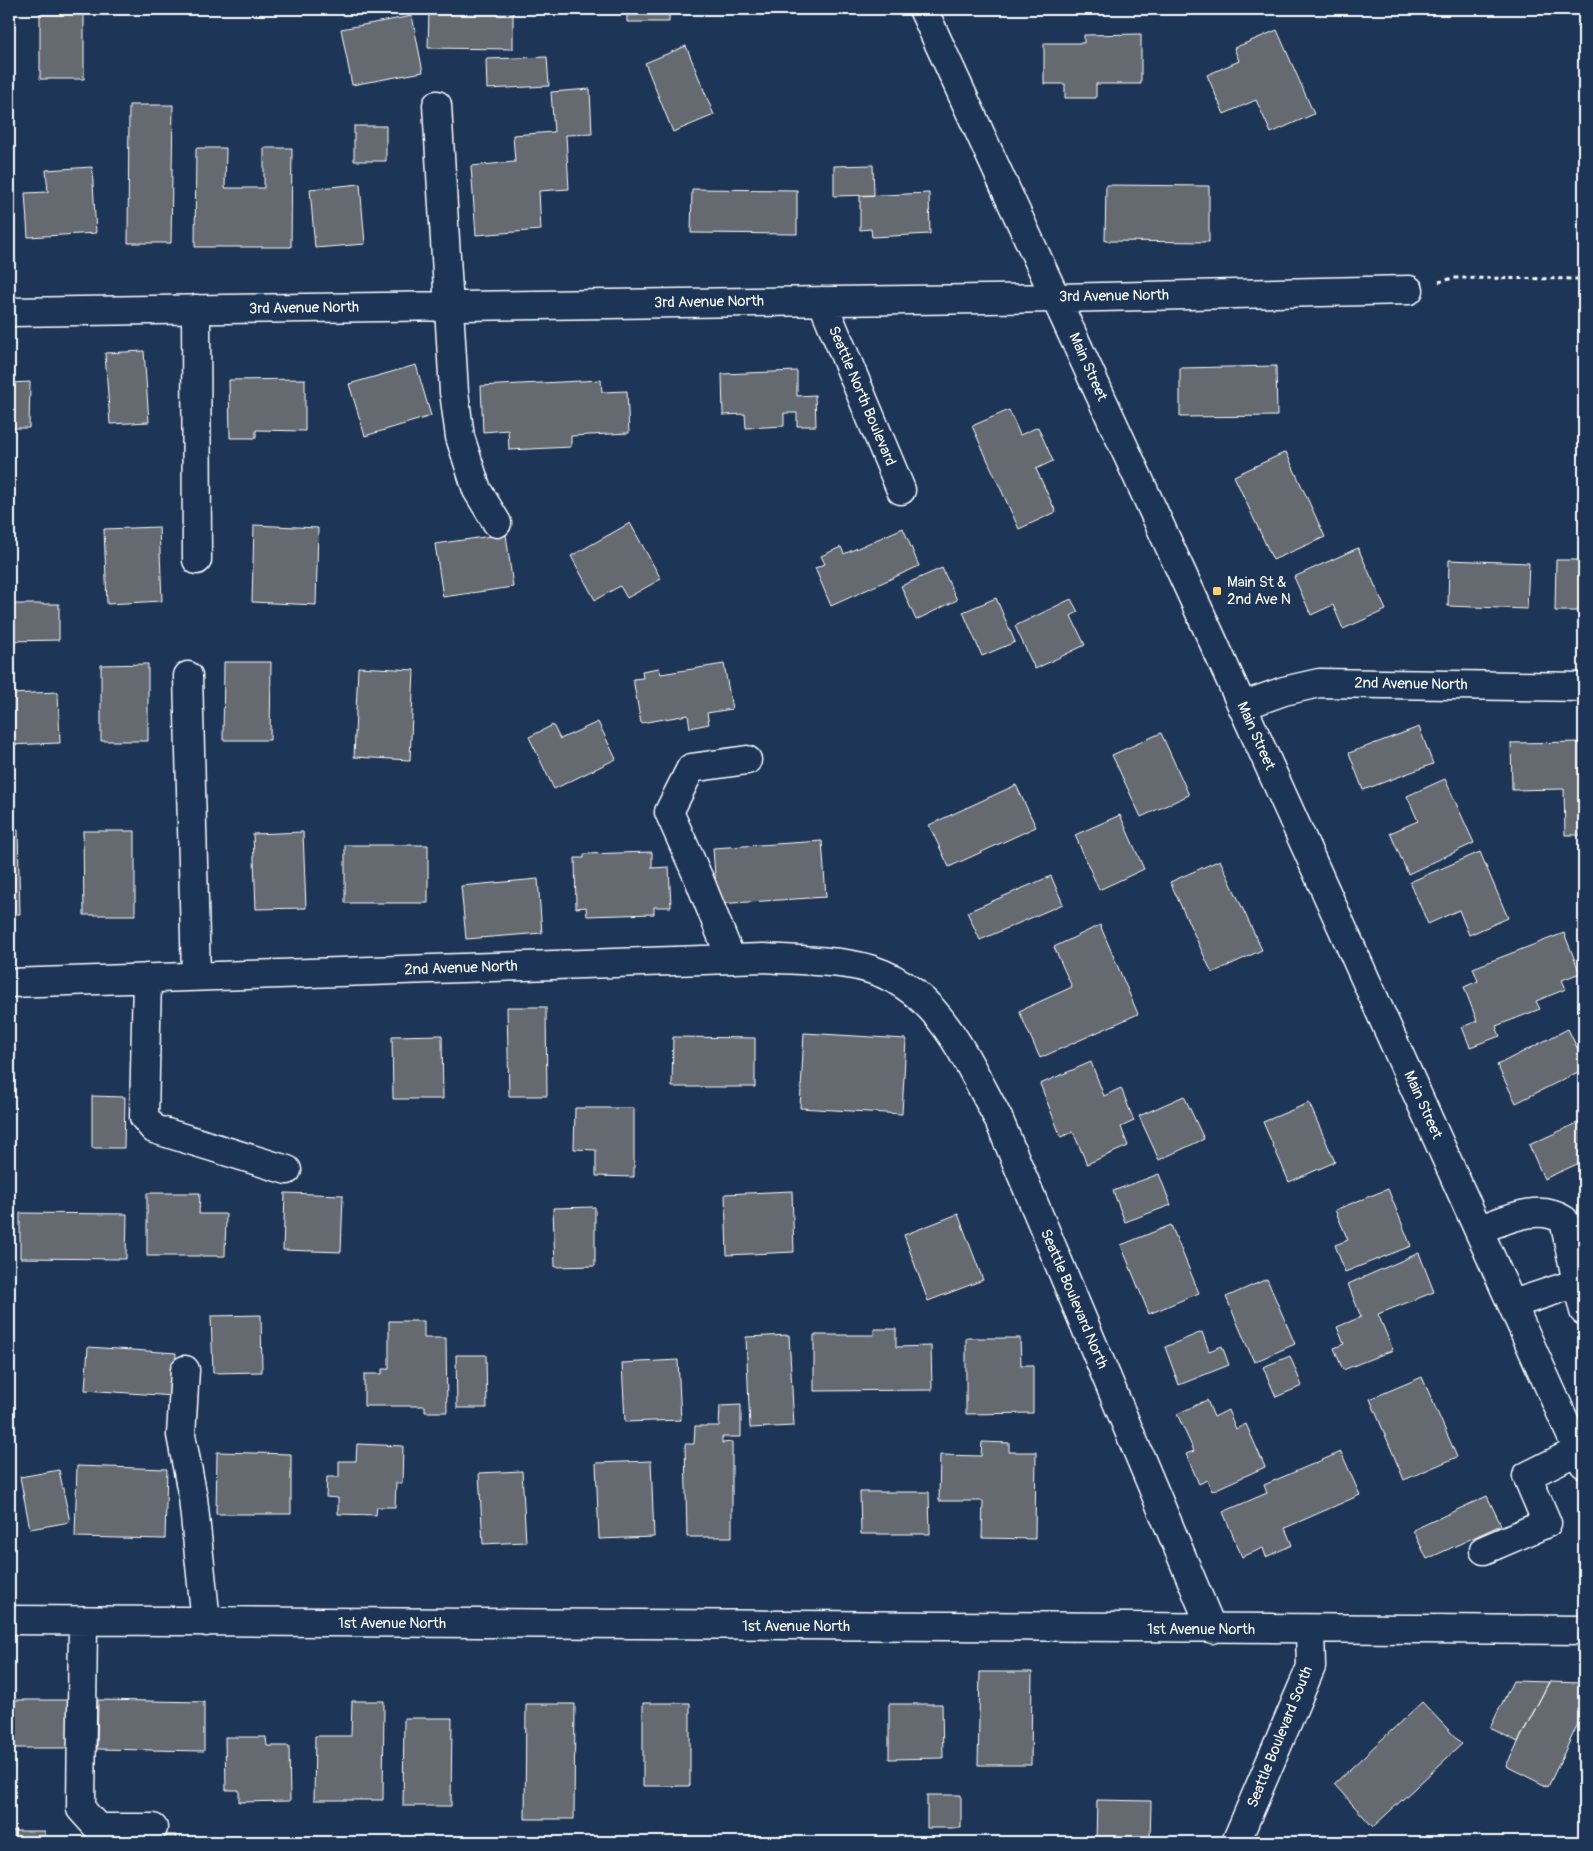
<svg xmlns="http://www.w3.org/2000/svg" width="1593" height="1851" font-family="Pangolin,sans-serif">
	<rect width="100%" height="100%" fill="#1d3557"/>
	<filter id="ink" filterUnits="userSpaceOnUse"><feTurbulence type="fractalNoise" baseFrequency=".02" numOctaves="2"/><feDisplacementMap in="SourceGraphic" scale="10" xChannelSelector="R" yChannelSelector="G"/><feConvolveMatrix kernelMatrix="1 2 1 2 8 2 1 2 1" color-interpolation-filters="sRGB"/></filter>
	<g filter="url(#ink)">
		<path fill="#656a70" stroke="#fff" d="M40,9H84V79H40Z
			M429,9H513V49L428,48Z
			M627,9H669V22H627Z
			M745,9H772V12Z
			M412,16L423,72L352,85L341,29Z
			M1277,30L1314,114L1271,133L1256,100L1224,114L1207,75L1239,61L1234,48Z
			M1141,34V84H1096V98H1065V84H1044V43H1084V35Z
			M686,46L714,115L673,132L645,63Z
			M547,57L549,86L487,89L486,59Z
			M590,89L592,134L566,135L569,189L539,191L541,230L476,235L471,166L515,162L513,135L554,132L551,92Z
			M129,105H173L171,243H128Z
			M354,126H386V161H354Z
			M196,148H226L225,188H264V148H292L291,247H195Z
			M873,165L874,195L834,196V166Z
			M92,167L96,233L28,237L25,193L48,192L46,170Z
			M360,184L365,244L315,248L310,189Z
			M1106,185L1209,186V242L1105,241Z
			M692,189L797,190V234L691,233Z
			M929,193L930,234L872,237L871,229L860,230V196Z
			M144,351L149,422L110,424L105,353Z
			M416,365L431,416L365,436L349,384Z
			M1276,366L1277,416L1180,417V368Z
			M797,371V396L815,395L816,426H797V413H784V426L746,428L745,414L723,415L722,374Z
			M305,379V431L256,430V438H230L229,380Z
			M601,380L602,392L627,391L629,433L571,436V447L509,450L508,430L483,432L481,386Z
			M30,382L29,428H9V383Z
			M1009,410L1020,435L1038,427L1053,461L1036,469L1056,512L1019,529L972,426Z
			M1286,452L1325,537L1273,560L1234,476Z
			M630,523L661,579L627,598L620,586L595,600L571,556Z
			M254,525L318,528L316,605L252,602Z
			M159,527L162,601L107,604L104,529Z
			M903,528L919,566L831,606L815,568L825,564L821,556L841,547L844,554Z
			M506,534L513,587L443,597L435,544Z
			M1358,548L1386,610L1343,629L1333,605L1311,615L1294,577Z
			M1449,560L1529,563L1527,609L1448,606Z
			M1556,560H1584V611H1555Z
			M942,568L957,600L916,620L901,586Z
			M996,598L1015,642L982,656L963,612Z
			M1071,599L1078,612L1071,616L1085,645L1035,669L1015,626Z
			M9,604H59V640L9,641Z
			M224,662H271L270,740H223Z
			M148,664V741H101V665Z
			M724,664L732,709L707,713L709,724L690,728L688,715L641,723L633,679L643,678L642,671L659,668L661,674Z
			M358,667L414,670L410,760L354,757Z
			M58,692L60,743L9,745V694Z
			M598,722L616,759L554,789L529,737L553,725L560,739Z
			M1419,727L1433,764L1363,790L1349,753Z
			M1161,733L1189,795L1141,817L1112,755Z
			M1584,742V835H1565L1564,789L1512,790L1511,743Z
			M1445,779L1474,843L1408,874L1390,833L1418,821L1407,796Z
			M1016,785L1036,827L949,867L929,825Z
			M1120,815L1144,869L1099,890L1075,835Z
			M9,830H18L20,914H9Z
			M83,831H135V915H84Z
			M303,832L306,908L256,909L253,834Z
			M822,841L826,897L717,904L713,848Z
			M345,845H428V903H345Z
			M652,852V868L669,867L671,907H654V914L587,916L586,907L576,908L575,858H584V854Z
			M1480,852L1508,918L1469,935L1459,910L1428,924L1410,882Z
			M1220,860L1262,950L1212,973L1170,882Z
			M1051,876L1063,904L980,940L967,912Z
			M538,879L542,933L466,939L461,886Z
			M1100,925L1138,1014L1040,1058L1019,1011L1072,987L1054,947Z
			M1564,933L1580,973L1562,980L1566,989L1536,1001L1540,1009L1496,1026L1500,1036L1470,1047L1462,1027L1477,1021L1464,987L1478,981L1473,968Z
			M507,1007H546L547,1096H509Z
			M1568,1029L1584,1062V1069L1516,1103L1497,1065Z
			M804,1033L906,1039L902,1114L800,1108Z
			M442,1035L443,1099H393L392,1036Z
			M673,1037L755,1038V1087H672Z
			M1091,1062L1104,1096L1121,1088L1134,1121L1121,1127L1128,1146L1087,1164L1073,1132L1061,1137L1040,1084Z
			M92,1096L125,1097L124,1148H92Z
			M1184,1096L1204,1139L1159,1160L1139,1116Z
			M1309,1103L1335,1162L1289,1182L1263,1122Z
			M575,1108H634V1177L596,1176V1150L574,1149Z
			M1584,1120V1161L1544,1179L1529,1145Z
			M1159,1174L1171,1205L1125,1222L1113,1191Z
			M1388,1189L1411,1246L1345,1272L1335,1245L1348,1240L1335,1210Z
			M792,1191L794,1252L727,1255L725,1194Z
			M147,1193H200L199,1214H226L225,1256H147Z
			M285,1193L343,1195L341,1252L283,1250Z
			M595,1207V1266L555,1267L553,1208Z
			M20,1213L127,1214L126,1259L20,1258Z
			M958,1214L983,1280L928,1301L904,1235Z
			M1171,1225L1199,1293L1149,1314L1121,1245Z
			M1419,1253L1434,1292L1378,1314L1393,1350L1343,1370L1334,1348L1344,1344L1337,1327L1361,1317L1348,1284Z
			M1267,1279L1295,1344L1254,1362L1226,1297Z
			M261,1315L262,1372L213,1373L211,1316Z
			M389,1321H424V1338H446L447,1412H425V1406H364V1374H382V1369H389Z
			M874,1329H896V1347L931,1346L932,1390L814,1391V1335H874Z
			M1202,1332L1209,1351L1222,1346L1229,1365L1179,1385L1165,1347Z
			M789,1335L794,1426L750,1428L746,1337Z
			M966,1338H1020L1021,1365H1033V1413L966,1414Z
			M88,1347L176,1353L174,1396L85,1390Z
			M456,1355H486L487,1408H457Z
			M1290,1356L1302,1386L1276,1397L1263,1367Z
			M678,1360L681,1420L625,1422L622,1363Z
			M1422,1377L1457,1457L1404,1480L1370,1399Z
			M1207,1400L1214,1417L1228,1410L1236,1429L1246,1424L1265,1467L1212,1491L1207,1480L1199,1484L1186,1454L1194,1451L1177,1414Z
			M741,1405V1437H722V1443L732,1442V1537H687L685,1444H694L695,1426H719L720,1406Z
			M982,1442L1009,1443V1452H1036L1035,1539L982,1538L983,1501H939L940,1455L981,1456Z
			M357,1444L403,1446L402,1483H396L395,1507H377L376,1515L338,1514V1498L326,1497L327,1477H339V1461H356Z
			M217,1452L291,1454V1514H216Z
			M1341,1452L1360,1495L1285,1528L1292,1545L1266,1557L1263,1548L1242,1557L1223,1512L1267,1493L1264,1485Z
			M651,1461L654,1537L599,1539L596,1463Z
			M77,1466L167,1469L165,1539L75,1537Z
			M59,1470L70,1522L30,1529L20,1477Z
			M522,1471L526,1542L483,1544L479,1473Z
			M860,1492H929L930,1534H861Z
			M1487,1496L1501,1525L1427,1559L1413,1530Z
			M980,1672H1032L1031,1765H978Z
			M1513,1681L1549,1682L1518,1742L1490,1728Z
			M1549,1682L1584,1683V1711L1548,1787L1506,1766Z
			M9,1700H69V1748H9Z
			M98,1700L204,1702V1751L97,1749Z
			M352,1701H384L383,1800H314L315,1736H351Z
			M1422,1702L1462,1744L1373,1827L1334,1784Z
			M643,1703H690V1786H643Z
			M526,1704H575L574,1819H525Z
			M889,1704H942L943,1758L889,1759Z
			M404,1718H452L451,1806H403Z
			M225,1737H266L267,1746H289L290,1801L239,1802V1790H226Z
			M927,1795H961V1828H927Z
			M1097,1800L1151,1801L1150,1842H1096Z
			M9,1831H45V1842H9Z
			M132,1834L176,1835V1842H132Z
			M401,1838H457V1842H401Z"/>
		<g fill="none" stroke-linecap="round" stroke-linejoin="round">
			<g stroke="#fff" stroke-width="31">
				<path id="minor" d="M923,9L1212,639L1584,1464
					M437,105L454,392L460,437L477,490L497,523
					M822,301L901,490
					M196,309L197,560
					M9,312L1057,298L1409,290
					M188,676L196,976
					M1242,706L1284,691L1319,683L1584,687
					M731,959L699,879L669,812L691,768L747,760
					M147,978L144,1117L154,1129L287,1170
					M9,983L763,958C791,960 819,960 847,964C933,976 961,1050 998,1118L1212,1629
					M1480,1229C1506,1220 1538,1203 1564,1220L1577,1283L1513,1304
					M1577,1283L1584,1311
					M185,1370L181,1435L193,1498L206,1622
					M1484,1550L1547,1523L1527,1476L1579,1450
					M9,1620L1584,1630
					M83,1621L81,1809L98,1828H153
					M1236,1842L1311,1667L1310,1630"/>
			</g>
			<path stroke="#fff" stroke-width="3" stroke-dasharray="4 4" stroke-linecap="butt" d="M1439,282L1453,278L1584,279"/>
			<use href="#minor" stroke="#1d3557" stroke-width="28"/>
		</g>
	</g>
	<rect fill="#ffd166" stroke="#1d3557" stroke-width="2" x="1212" y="586" width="10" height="10" rx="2.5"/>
	<g text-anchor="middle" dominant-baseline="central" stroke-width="4" stroke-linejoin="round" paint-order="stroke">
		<g font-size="15" fill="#fff" stroke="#1d3557">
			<text transform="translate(1114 296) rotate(-1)">3rd Avenue North</text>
			<text transform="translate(709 302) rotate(-1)">3rd Avenue North</text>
			<text transform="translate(304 308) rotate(-1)">3rd Avenue North</text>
			<text transform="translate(1088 367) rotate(66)">Main Street</text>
			<text transform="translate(862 396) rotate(67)">Seattle North Boulevard</text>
			<text transform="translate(1411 684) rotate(1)">2nd Avenue North</text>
			<text transform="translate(1256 736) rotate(66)">Main Street</text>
			<text transform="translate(461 968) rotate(-2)">2nd Avenue North</text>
			<text transform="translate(1423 1105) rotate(66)">Main Street</text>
			<text transform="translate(1074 1299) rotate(67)">Seattle Boulevard North</text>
			<text x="392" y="1623">1st Avenue North</text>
			<text x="796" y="1626">1st Avenue North</text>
			<text x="1201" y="1629">1st Avenue North</text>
			<text transform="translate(1280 1737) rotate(-68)">Seattle Boulevard South</text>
		</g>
		<g font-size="15" fill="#fff" stroke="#1d3557" text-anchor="start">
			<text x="1227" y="582">Main St &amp;<tspan x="1227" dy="17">2nd Ave N</tspan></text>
		</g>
	</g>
	<rect width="1593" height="1851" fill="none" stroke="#1d3557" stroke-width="30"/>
	<rect x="15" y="15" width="1563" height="1821" fill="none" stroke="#fff" stroke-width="2" filter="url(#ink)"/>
</svg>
